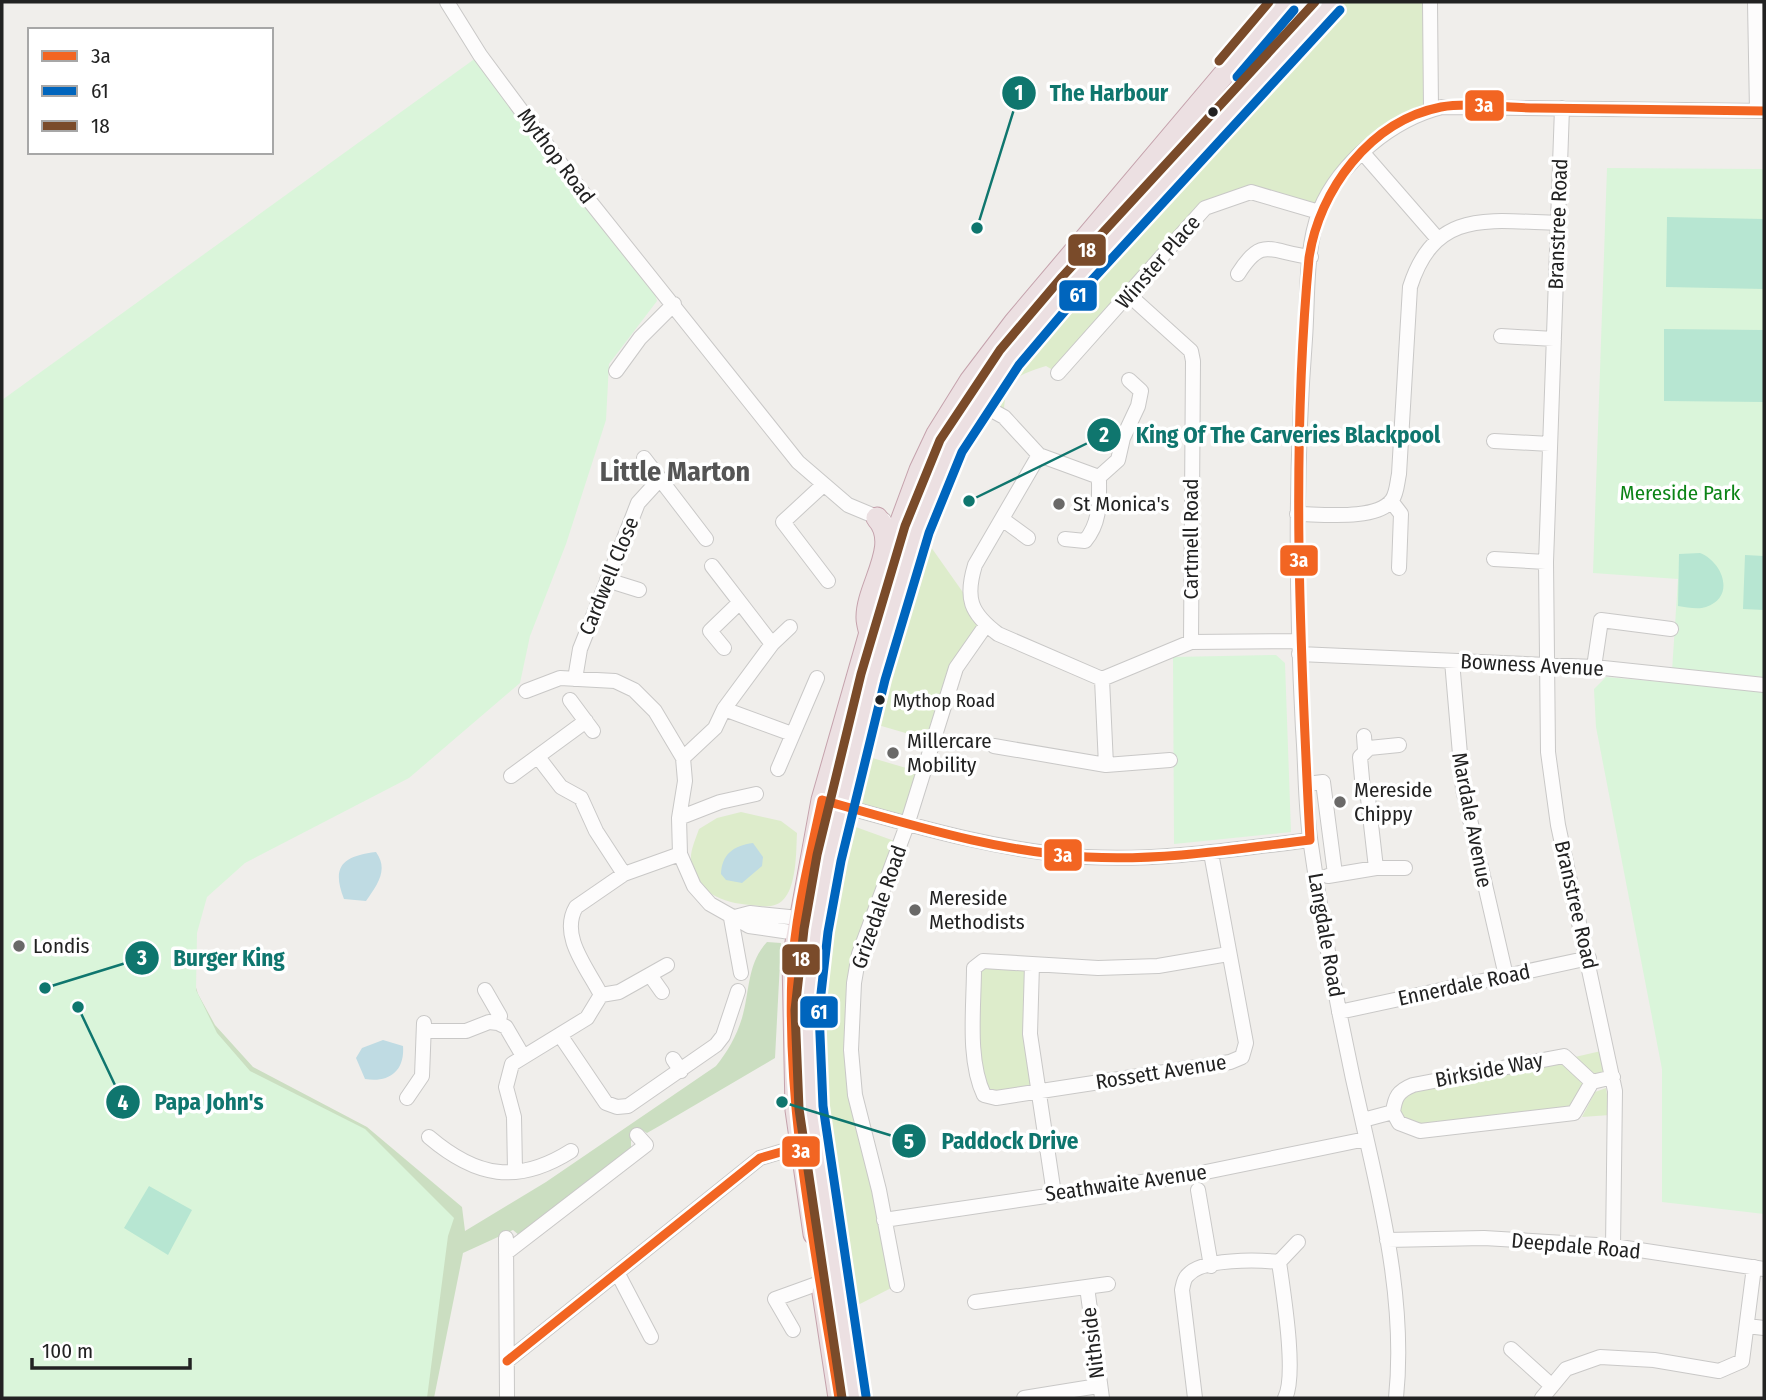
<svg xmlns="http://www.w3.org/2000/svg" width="1766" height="1400" font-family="'Fira Sans Condensed',sans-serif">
	<rect width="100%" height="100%" fill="#f0eeeb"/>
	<path fill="#ddeccb" d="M1331,2H1430L1431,110L1364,153L1319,212L1251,192L1205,208L1058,373L1046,366C1015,375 1003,383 1004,417L977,402Z
		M926,540L986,625L975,637L933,741L878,725Z
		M869,757L923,773L909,818L857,804Z
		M741,812L781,821L797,833C796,851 797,888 782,901C772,909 762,906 751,905C722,903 696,893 691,860C690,851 696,838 699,829L717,818Z
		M853,826L900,843L870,919L851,1050L897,1285L854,1307C843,1236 827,1167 820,1096C810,1004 830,914 853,826Z
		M1032,964L1039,1091L996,1098L979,1083L974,968Z
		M1601,1051L1604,1074L1591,1075L1575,1057Z
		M1564,1056L1592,1082L1574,1113L1407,1127L1395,1099L1402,1089Z
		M1606,1088L1610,1115L1582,1117L1595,1092Z"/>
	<path fill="#cbdec1" d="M767,942L781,943L775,1058L661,1125L647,1133L639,1128L631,1135V1148L520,1236L513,1230L463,1253L434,1398H415L273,1098L194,1021L188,962L198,994L215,1025L253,1067L367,1127L462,1207L465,1231L546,1182L716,1066C728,1051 736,1037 742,1018C750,991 747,963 767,942Z"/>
	<path fill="#daf5da" d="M480,55L655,294L657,301L609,364L606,420L566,544L530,636L520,683L409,778L245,863L207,897L197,933L196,990L217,1033L250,1071L365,1129L454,1218L448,1236L427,1398H2V400Z
		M1607,168L1764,169V677L1672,671L1678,579L1593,573Z
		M1276,655L1285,663L1291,832L1174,844L1173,657Z
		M1606,677L1764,691V1214L1662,1202V1069L1596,727L1594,689Z"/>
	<path fill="#b7e6d2" d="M1667,217L1764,219V289L1666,287Z
		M1664,329L1764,330V402L1664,401Z
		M1700,553C1723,562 1736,597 1706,607C1697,610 1687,607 1678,606L1679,554Z
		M1745,555L1764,556V610L1743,609Z
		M149,1186L192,1210L168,1255L124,1228Z"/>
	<path fill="#bfdbe3" d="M753,843L763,857L762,866L742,883L726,880L721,874C722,854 733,846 753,843Z
		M376,852C389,870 377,885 366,901L344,899C331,866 343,856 376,852Z
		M383,1040L403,1046C405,1072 388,1083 365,1079L356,1058L362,1048Z"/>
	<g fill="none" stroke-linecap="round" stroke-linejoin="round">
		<g stroke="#c9c8c7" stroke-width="16">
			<path id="minor" d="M447,2L480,55L572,179L798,462L848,505L884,520
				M1287,2L1298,17L1301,33
				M1291,2H1309
				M1430,2L1431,110
				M1755,2L1757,111
				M1562,108L1546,562L1548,752L1558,825L1615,1091L1613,1246
				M1363,153L1437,238
				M1238,274C1263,234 1271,253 1311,257
				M1129,295L1191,351L1193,361L1191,642
				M1501,336L1554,339
				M616,371L640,338L674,304
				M1058,373L1205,208L1251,192L1319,212
				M977,402L1004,417L1039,455L1099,477L1118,460L1123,438L1138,406L1141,391L1129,380
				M1494,441L1550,444
				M1039,455L975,565C965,598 970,613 998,634L1102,679L1191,642L1298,641
				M644,458L706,539
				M822,486L783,522L828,581
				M1391,501L1401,514L1399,568
				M1297,514C1320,514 1377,521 1392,500C1397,493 1397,483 1399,474L1410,287C1435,208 1489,221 1558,223
				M1002,519L1028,538
				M1065,539L1085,541C1101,522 1099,501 1099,477
				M1494,559L1546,562
				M712,566L772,644
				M607,580L639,590
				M724,648L710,631L739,603
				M1299,654L1594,667L1764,685
				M1452,661L1463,789L1506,976
				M1594,667L1601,620L1671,629
				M575,679L580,649L631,521L638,503L659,480
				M1102,679L1106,765
				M526,691L560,678L615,681L634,690L655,711L683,758L685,781L679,818L680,854L694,886L710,904L749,926L797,933
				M570,700L593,731
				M724,709L792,734
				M1364,736L1365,750
				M994,746L1106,765L1170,760
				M538,757L561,787L581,798L596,831L624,874
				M683,758L715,728L724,709L772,644L790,627
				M778,769L817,678
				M511,776L586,721
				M1307,784L1323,782L1335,874
				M836,804C918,827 1000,851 1086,857C1161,861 1236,849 1310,840
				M679,818L720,802L756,794
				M1211,853L1246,1043L1242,1057L1230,1062L996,1098L984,1095C967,1059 974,1007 974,968L983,961L1098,968L1158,966L1228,954
				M1376,868L1368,798L1363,790L1360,757L1369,748L1399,745
				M1328,876L1376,868H1405
				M731,918L750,913L799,918
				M731,918L741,973
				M1032,964L1030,1034L1054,1194
				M650,975L662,992
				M485,990L500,1016L498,1023
				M601,995L619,992L667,965
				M1339,1012L1589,958
				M424,1031H466L489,1022L498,1023L506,1027L523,1056
				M560,1035L606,1103L617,1107L628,1106L716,1045L723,1036L738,991
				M673,1059L681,1071
				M407,1098L422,1076L424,1023
				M1393,1112L1399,1123L1420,1131L1574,1113L1592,1082
				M1363,1120L1393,1112C1395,1097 1398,1091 1413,1085L1564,1056L1592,1082L1613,1077
				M429,1137C476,1177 517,1185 571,1151
				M515,1170L514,1117L506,1087L512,1064L587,1018L601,995C588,969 559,936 576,907L624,874L680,854
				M1198,1190L1211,1266
				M884,1220L1196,1174L1366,1139
				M506,1238L507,1398
				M1387,1240L1484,1238L1613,1246L1764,1269
				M506,1253L646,1145L637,1135
				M1279,1262L1298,1242
				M618,1274L651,1337
				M897,1285L879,1190L855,1095L851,1050L854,983L859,954L907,825L956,668L986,625
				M1087,1287L1102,1398
				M975,1302L1108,1284
				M1747,1326L1764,1328
				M793,1330L775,1299L822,1282
				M1511,1349L1552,1386
				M507,1361L760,1158L810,1143
				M1024,1398L1098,1386
				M1195,1398L1182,1290C1183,1285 1184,1278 1188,1275C1202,1258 1259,1260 1279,1262C1283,1291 1297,1375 1285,1398
				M1396,1398C1405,1312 1386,1224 1367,1141C1344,1043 1325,944 1311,845C1305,807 1306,767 1303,729C1296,598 1295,469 1305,339C1308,297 1305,249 1320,210C1340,162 1393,119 1442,107L1764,111
				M1542,1398L1566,1369L1600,1357L1654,1360L1719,1371L1742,1361L1754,1267"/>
		</g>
		<g stroke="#c5a2ac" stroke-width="23">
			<path id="highway" d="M889,572L900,524L920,470L937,434L970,381L1014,323L1285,2
				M870,634C869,629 867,623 867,618C866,587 902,545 877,518
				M814,1234L796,1110L793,959L822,800L871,629
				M823,1293L839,1398
				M854,1398L811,1107L807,1011L816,930L829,858L873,677L917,529L951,446L1009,358L1071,285L1331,2"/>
		</g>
		<use href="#minor" stroke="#fdfcfc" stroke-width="14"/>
		<use href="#highway" stroke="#ece0e2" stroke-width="21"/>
		<g stroke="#fff" stroke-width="14">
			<path id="bus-1" d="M822,800C810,857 795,914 792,972C786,1115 817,1257 839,1398
				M822,800C909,824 997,852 1087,857C1162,861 1236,849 1310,840
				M1310,840C1300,646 1291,451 1309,258C1319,190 1370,121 1441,107C1468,102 1508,108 1536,108C1612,109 1688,110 1764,111
				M507,1361L760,1158L816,1142"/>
		</g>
		<g stroke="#fff" stroke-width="14">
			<path id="bus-2" d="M1237,77L1294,10
				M866,1396L823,1106L819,1011L828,932L841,861L885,680L929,533L962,452L1019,365L1080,293L1340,10"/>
		</g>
		<g stroke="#fff" stroke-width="14">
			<path id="bus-3" d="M1219,61L1269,2
				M842,1398L799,1109L795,1010L804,929L817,855L861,674L905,526L940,440L1000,350L1062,277L1315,2"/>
		</g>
		<use href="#bus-1" stroke="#f26522" stroke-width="9"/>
		<use href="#bus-2" stroke="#0065bd" stroke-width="9"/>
		<use href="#bus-3" stroke="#7a4b2a" stroke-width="9"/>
	</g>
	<g fill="#222" stroke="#fff" stroke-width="2.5">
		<circle cx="1213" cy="112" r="6"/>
		<circle cx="880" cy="700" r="6"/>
	</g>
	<g fill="#6a6968" stroke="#fff" stroke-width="2.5">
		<circle cx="1059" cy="504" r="7"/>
		<circle cx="893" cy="753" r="7"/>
		<circle cx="1340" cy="802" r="7"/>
		<circle cx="915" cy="910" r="7"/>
		<circle cx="19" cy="946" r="7"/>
	</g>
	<g text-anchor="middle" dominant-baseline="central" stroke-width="7" stroke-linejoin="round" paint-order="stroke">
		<g font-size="19" fill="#222" stroke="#fff" text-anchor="start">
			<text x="893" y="700">Mythop Road</text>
		</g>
		<g font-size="21" fill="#222" stroke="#fff">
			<text transform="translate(556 156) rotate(53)">Mythop Road</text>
			<text transform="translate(1558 224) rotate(-88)">Branstree Road</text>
			<text transform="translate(1158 262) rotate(-49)">Winster Place</text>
			<text transform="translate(1191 539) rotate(-90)">Cartmell Road</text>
			<text transform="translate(609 576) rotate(-68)">Cardwell Close</text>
			<text transform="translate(1532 665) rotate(3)">Bowness Avenue</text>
			<text transform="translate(1472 820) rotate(79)">Mardale Avenue</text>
			<text transform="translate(1576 905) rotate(77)">Branstree Road</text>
			<text transform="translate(879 907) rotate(-71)">Grizedale Road</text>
			<text transform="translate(1326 935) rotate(80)">Langdale Road</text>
			<text transform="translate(1464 985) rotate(-12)">Ennerdale Road</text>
			<text transform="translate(1489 1070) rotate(-11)">Birkside Way</text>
			<text transform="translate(1161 1072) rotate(-9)">Rossett Avenue</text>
			<text transform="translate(1126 1183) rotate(-8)">Seathwaite Avenue</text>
			<text transform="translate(1576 1246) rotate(5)">Deepdale Road</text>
			<text transform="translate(1093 1343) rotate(-97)">Nithside</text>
		</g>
		<g font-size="21" fill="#0c8416" stroke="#fff">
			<text x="1680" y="493">Mereside Park</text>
		</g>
		<g font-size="21" fill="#222" stroke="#fff" text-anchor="start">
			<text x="1073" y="504">St Monica's</text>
			<text x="907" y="741">Millercare<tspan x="907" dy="24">Mobility</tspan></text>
			<text x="1354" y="790">Mereside<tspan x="1354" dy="24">Chippy</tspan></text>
			<text x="929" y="898">Mereside<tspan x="929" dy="24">Methodists</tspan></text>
			<text x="33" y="946">Londis</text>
		</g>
		<g font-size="28" font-weight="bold" fill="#555" stroke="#fff">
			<text x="675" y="471">Little Marton</text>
		</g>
	</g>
	<path fill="none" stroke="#0f766e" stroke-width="2.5" d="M977 228L1019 93M969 501L1104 435M45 988L142 958M78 1007L123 1102M782 1102L909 1141"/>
	<g fill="#0f766e" stroke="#fff" stroke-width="2.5">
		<circle cx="977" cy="228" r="7"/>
		<circle cx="969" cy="501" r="7"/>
		<circle cx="45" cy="988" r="7"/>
		<circle cx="78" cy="1007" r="7"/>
		<circle cx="782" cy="1102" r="7"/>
		<circle cx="1019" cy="93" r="18"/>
		<circle cx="1104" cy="435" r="18"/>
		<circle cx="142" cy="958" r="18"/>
		<circle cx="123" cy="1102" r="18"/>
		<circle cx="909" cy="1141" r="18"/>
	</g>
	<g font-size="21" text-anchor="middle" font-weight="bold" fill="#fff">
		<text x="1019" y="100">1</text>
		<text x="1104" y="442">2</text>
		<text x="142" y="965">3</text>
		<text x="123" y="1110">4</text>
		<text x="909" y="1149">5</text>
	</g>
	<g font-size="23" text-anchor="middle" font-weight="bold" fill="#0f766e" stroke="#fff" stroke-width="7" stroke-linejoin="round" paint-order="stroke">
		<text x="1109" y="101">The Harbour</text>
		<text x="1288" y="443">King Of The Carveries Blackpool</text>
		<text x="229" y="966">Burger King</text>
		<text x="209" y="1110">Papa John's</text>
		<text x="1010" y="1149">Paddock Drive</text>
	</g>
	<g stroke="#fff" stroke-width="2.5">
		<rect x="1464" y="89" width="41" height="33" rx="7" fill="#f26522"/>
		<rect x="1067" y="233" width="40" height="34" rx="7" fill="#7a4b2a"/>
		<rect x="1058" y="279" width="40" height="33" rx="7" fill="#0065bd"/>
		<rect x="1279" y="544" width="40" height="33" rx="7" fill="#f26522"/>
		<rect x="1043" y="838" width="40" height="34" rx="7" fill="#f26522"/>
		<rect x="781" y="943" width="40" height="33" rx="7" fill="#7a4b2a"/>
		<rect x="799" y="995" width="40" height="34" rx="7" fill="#0065bd"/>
		<rect x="781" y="1135" width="40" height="33" rx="7" fill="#f26522"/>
	</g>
	<g font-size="19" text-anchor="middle" font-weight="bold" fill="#fff">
		<text x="1484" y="112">3a</text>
		<text x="1087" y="257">18</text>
		<text x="1078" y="302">61</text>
		<text x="1299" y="567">3a</text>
		<text x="1063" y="862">3a</text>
		<text x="801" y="966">18</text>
		<text x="819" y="1019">61</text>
		<text x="801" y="1158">3a</text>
	</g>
	<rect width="1766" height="1400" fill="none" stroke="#222222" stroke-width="7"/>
	<rect x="28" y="28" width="245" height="126" fill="#ffffff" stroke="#a7a7a7" stroke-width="2"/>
	<rect x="42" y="51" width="35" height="10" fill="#f26522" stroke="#a7a7a7" stroke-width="2"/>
	<text x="91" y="63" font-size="21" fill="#222222">3a</text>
	<rect x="42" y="86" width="35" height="10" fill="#0065bd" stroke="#a7a7a7" stroke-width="2"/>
	<text x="91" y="98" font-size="21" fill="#222222">61</text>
	<rect x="42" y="121" width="35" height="10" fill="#7a4b2a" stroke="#a7a7a7" stroke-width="2"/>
	<text x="91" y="133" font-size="21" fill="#222222">18</text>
	<path d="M32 1358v10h158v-10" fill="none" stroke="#222222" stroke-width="3.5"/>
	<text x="42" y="1358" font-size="21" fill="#222222" stroke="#ffffff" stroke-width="5" paint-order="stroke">100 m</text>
</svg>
